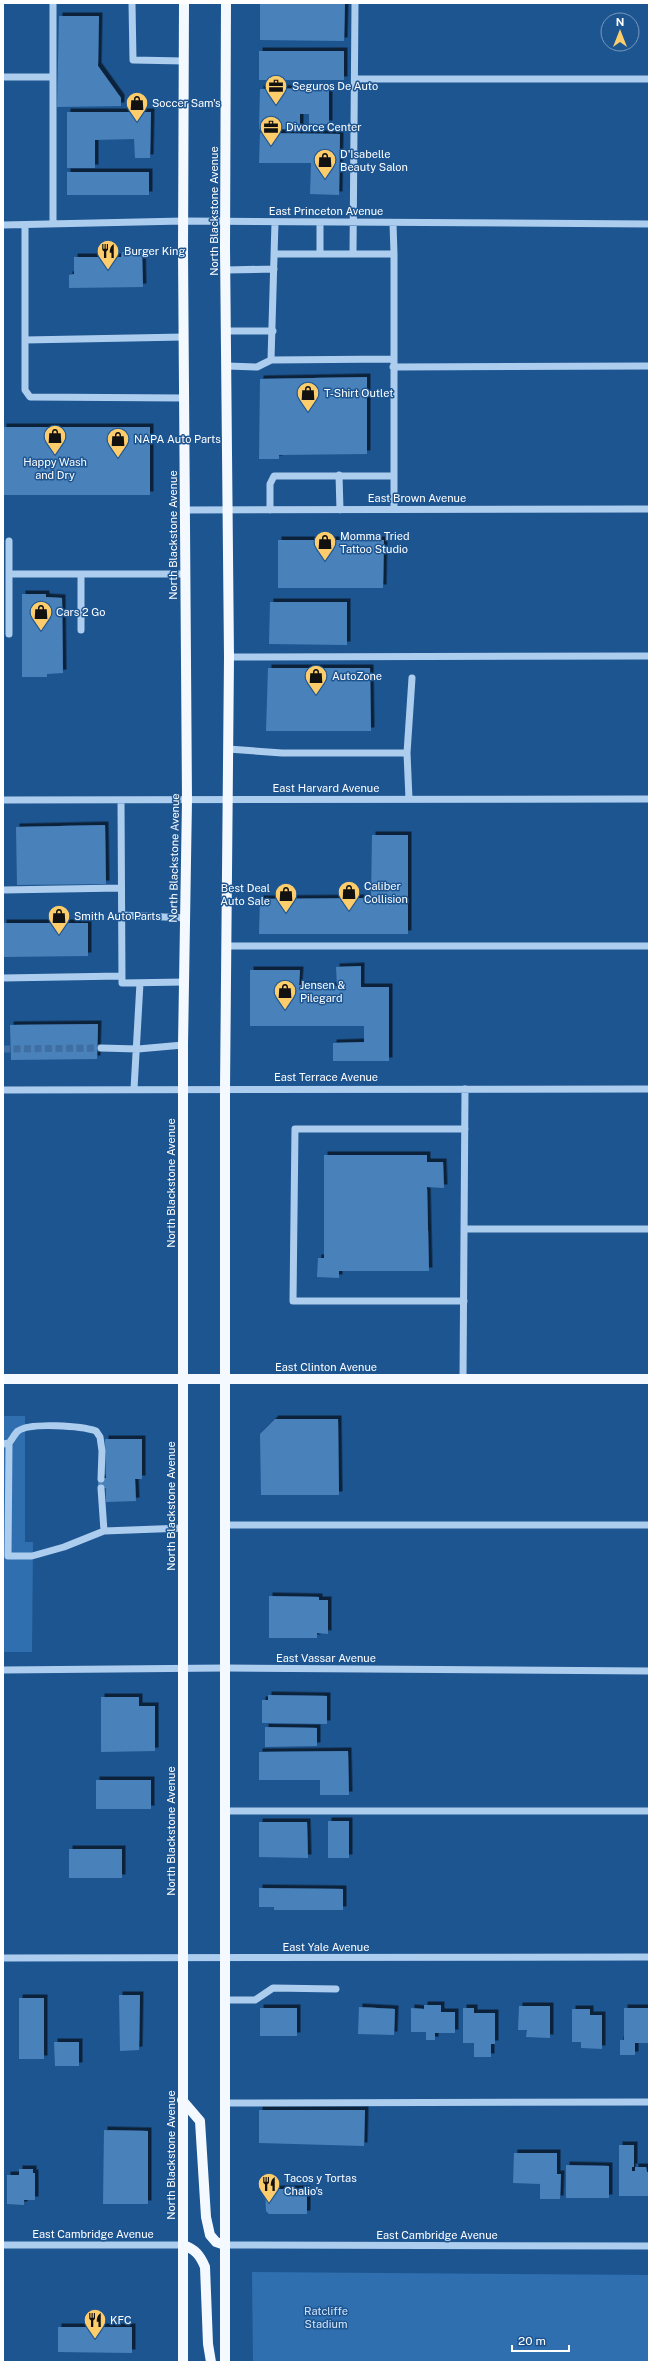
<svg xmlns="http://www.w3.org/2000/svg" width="652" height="2365" font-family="'Public Sans',sans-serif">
	<defs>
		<filter id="shadow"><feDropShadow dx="3.5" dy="-3.5" stdDeviation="0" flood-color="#0009"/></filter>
	</defs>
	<rect width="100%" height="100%" fill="#1d5591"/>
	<path fill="#306faf" d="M3,1416H25V1542H33L32,1652H3Z
		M252,2272L649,2275V2362H253Z"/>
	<path fill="#4a81ba" filter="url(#shadow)" d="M260,3H345L344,41L260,40Z
		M59,16H99L98,66L121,98V106L57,107Z
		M259,51H344V80H259Z
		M329,88V124H309V114H300V129H259L260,89Z
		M67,112H151L150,158H135L134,139L95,140V168H67Z
		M260,133L340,134L339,195L310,194L311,163H259Z
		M67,172H149V195H67Z
		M122,252H142L143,287L69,288V275L74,274V257H121Z
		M367,377V454L279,455V459H259L260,379Z
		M3,427H150V495H3Z
		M278,540H384L383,588H278Z
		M22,594H46V597L62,598L63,673L47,674V677H22Z
		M270,602H347V645L269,644Z
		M268,668H370L371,731H266Z
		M105,825L106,884L17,885L16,827Z
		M372,835H408V934H259L260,899L371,898Z
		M3,923H88V956L3,957Z
		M361,966V987H389V1061H333V1043L364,1042V1026H250V970H300L299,985L337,986L336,967Z
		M98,1024L97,1059L11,1060L10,1025Z
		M324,1155H427V1162H443L444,1188L427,1187L429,1271H339V1278L317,1277L318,1258H324Z
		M275,1419H338L339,1495H261L260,1434Z
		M105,1439H142V1479H135L136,1501L106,1502V1488H98V1479L106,1478Z
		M269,1596L319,1597V1600H328V1634L317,1633V1638H269Z
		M268,1695L327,1696V1724L262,1723V1700H268Z
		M101,1697H139V1706H155V1751L101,1752Z
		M265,1727L317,1728V1746L265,1747Z
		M348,1751L349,1795H320V1780H259V1752Z
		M96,1780H151V1809H96Z
		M328,1821H349V1858H328Z
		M259,1822H307L308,1858L259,1857Z
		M69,1849H122V1878H69Z
		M259,1888L343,1889V1910H274V1907H259Z
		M119,1995H140L139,2050L120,2051Z
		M19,1998H44V2059H19Z
		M424,2005H441V2012H455V2033H435V2040H426V2032H411V2008L424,2009Z
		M519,2006H550V2038L526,2037L527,2030H518Z
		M359,2007L395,2009L394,2035L358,2034Z
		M260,2008H297V2036H260Z
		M463,2008H474V2013H495V2044H491V2057H474V2043H463Z
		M624,2008H648L649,2043H635V2055H620V2040H624Z
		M572,2009H590V2015H602V2049L581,2048V2042H572Z
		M54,2042H79V2066H55Z
		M259,2110H365L364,2146L259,2143Z
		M104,2130L148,2131V2204H103Z
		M619,2145H634V2167H632V2171H635V2167H646L647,2172H649V2196H619Z
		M514,2153H557V2174H561L560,2199H540V2184L513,2183Z
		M566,2165L609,2166V2198H566Z
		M19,2169H33V2173H35V2200H24V2205L7,2204V2175H19Z
		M265,2189H307V2214H269L266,2211Z
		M58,2327H132V2353L58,2352Z"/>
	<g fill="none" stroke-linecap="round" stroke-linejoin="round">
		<path stroke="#3f6ea2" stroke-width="7" stroke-dasharray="7 3.5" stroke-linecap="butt" d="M3,1049L101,1048"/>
		<path stroke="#adcdee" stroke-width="7" d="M53,3V224
			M132,3L133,60L184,61
			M3,77H53
			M355,79H649
			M3,225L183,221L649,224
			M25,225V390L30,397L184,398
			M275,254H394L393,223
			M320,254V222
			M353,254L355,3
			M394,254V476
			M226,270L274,269
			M227,331H273
			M25,340L184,337
			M271,360L275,222
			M227,366L257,367L271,360L393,359
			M393,367L649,366
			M339,475L340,510
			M185,510L649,509
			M270,510V484L274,476H394V509
			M9,574H185
			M81,574V630
			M9,634V541
			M229,657L649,656
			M228,749L282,753H407
			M409,799L407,753L412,678
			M3,800L649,799
			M121,800L122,983L185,982
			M3,890L121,888
			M121,915L186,918
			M227,946H649
			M3,978L122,976
			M101,1048L138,1049L183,1045
			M134,1089L140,983
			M3,1090L649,1089
			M464,1229H649
			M464,1301H293L295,1129H465
			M463,1379L465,1089
			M9,1443C12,1440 15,1433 18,1431C30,1422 82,1426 96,1431L100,1437L102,1451L101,1479
			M3,1444L9,1443L8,1556H32L64,1547L104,1531L184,1528
			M101,1488L104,1531
			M225,1525H649
			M3,1670L225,1668L649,1671
			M226,1811H649
			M3,1958L649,1957
			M226,2000H255L273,1988L336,1989
			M225,2103L649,2102
			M3,2245H183
			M225,2245L649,2246"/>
		<path stroke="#f4f9ff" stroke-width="10" d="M3,1379H649
			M182,2100L200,2121L206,2217L210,2235L216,2242L225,2245
			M183,2245C195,2249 200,2255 205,2267L208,2344L211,2362
			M183,2362V1045L187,800L183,251L184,3
			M225,2362V1088L229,657L225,248L226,3"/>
	</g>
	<defs>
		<g id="office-pin" transform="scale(1.15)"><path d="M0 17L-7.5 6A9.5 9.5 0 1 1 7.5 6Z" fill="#fdcd6c" stroke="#1d5591"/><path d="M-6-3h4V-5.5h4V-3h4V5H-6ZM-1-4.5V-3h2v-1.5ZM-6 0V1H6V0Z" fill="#111"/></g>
		<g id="shop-pin" transform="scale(1.15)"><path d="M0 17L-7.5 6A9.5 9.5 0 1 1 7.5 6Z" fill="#fdcd6c" stroke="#1d5591"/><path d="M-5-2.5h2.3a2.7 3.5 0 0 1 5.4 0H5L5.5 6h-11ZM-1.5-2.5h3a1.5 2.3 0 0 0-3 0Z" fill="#111"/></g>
		<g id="restaurant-pin" transform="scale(1.15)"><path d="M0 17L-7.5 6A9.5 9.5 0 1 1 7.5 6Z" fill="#fdcd6c" stroke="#1d5591"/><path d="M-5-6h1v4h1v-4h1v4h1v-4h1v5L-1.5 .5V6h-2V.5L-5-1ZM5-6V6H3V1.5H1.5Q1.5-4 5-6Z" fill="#111"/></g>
	</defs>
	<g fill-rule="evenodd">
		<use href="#office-pin" x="276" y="86"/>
		<use href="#shop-pin" x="137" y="103"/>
		<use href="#office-pin" x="271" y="127"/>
		<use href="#shop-pin" x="325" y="160"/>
		<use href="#restaurant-pin" x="108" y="251"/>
		<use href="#shop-pin" x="308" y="393"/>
		<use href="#shop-pin" x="55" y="436"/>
		<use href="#shop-pin" x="118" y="439"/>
		<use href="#shop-pin" x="325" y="542"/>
		<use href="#shop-pin" x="41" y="612"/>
		<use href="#shop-pin" x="316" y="676"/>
		<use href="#shop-pin" x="349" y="892"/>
		<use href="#shop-pin" x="286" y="894"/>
		<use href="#shop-pin" x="59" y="916"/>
		<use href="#shop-pin" x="285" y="991"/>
		<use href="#restaurant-pin" x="269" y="2184"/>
		<use href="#restaurant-pin" x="95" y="2320"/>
	</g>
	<g text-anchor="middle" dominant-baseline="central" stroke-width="3" stroke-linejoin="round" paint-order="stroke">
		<g font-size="11" fill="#fff" stroke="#1d5591" text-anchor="start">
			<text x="292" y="86">Seguros De Auto</text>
			<text x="152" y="103">Soccer Sam's</text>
			<text x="286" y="127">Divorce Center</text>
			<text x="340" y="154">D'Isabelle<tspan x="340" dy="13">Beauty Salon</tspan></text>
			<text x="124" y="251">Burger King</text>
			<text x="324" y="393">T-Shirt Outlet</text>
			<text x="134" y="439">NAPA Auto Parts</text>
			<text x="55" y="462" text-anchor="middle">Happy Wash<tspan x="55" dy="13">and Dry</tspan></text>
			<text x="340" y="536">Momma Tried<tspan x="340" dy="13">Tattoo Studio</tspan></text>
			<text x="56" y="612">Cars 2 Go</text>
			<text x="332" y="676">AutoZone</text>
			<text x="364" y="886">Caliber<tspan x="364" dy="13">Collision</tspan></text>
			<text x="270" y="888" text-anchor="end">Best Deal<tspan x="270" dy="13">Auto Sale</tspan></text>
			<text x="74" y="916">Smith Auto Parts</text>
			<text x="300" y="985">Jensen &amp;<tspan x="300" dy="13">Pilegard</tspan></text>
			<text x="284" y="2178">Tacos y Tortas<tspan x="284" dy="13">Chalio's</tspan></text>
			<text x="110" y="2320">KFC</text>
		</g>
		<g font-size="11" fill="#fff" stroke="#1d5591">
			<text transform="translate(214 211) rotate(-90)">North Blackstone Avenue</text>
			<text x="326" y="211">East Princeton Avenue</text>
			<text x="417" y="498">East Brown Avenue</text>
			<text transform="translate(173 535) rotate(-90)">North Blackstone Avenue</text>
			<text x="326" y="788">East Harvard Avenue</text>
			<text transform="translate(174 858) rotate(-89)">North Blackstone Avenue</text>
			<text x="326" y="1077">East Terrace Avenue</text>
			<text transform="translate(171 1183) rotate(-90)">North Blackstone Avenue</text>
			<text x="326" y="1367">East Clinton Avenue</text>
			<text transform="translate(171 1506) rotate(-90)">North Blackstone Avenue</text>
			<text x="326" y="1658">East Vassar Avenue</text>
			<text transform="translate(171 1831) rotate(-90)">North Blackstone Avenue</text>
			<text x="326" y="1947">East Yale Avenue</text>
			<text transform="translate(171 2155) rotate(-90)">North Blackstone Avenue</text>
			<text x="93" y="2234">East Cambridge Avenue</text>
			<text x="437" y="2235">East Cambridge Avenue</text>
		</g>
		<g font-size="11" fill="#d3e6fa" stroke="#1d5591">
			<text x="326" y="2311">Ratcliffe<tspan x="326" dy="13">Stadium</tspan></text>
		</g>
	</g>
	<rect width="652" height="2365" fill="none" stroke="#ffffff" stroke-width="8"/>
	<g transform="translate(620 32)"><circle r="19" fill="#1d5591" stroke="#7799bd"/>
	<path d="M0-3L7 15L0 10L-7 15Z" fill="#fdcd6c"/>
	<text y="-6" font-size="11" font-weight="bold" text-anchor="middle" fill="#ffffff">N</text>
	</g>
	<path d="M512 2345v6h57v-6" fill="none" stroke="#ffffff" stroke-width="2"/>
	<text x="518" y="2345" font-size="12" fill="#ffffff" stroke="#1d5591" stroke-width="3" paint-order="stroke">20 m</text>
</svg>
